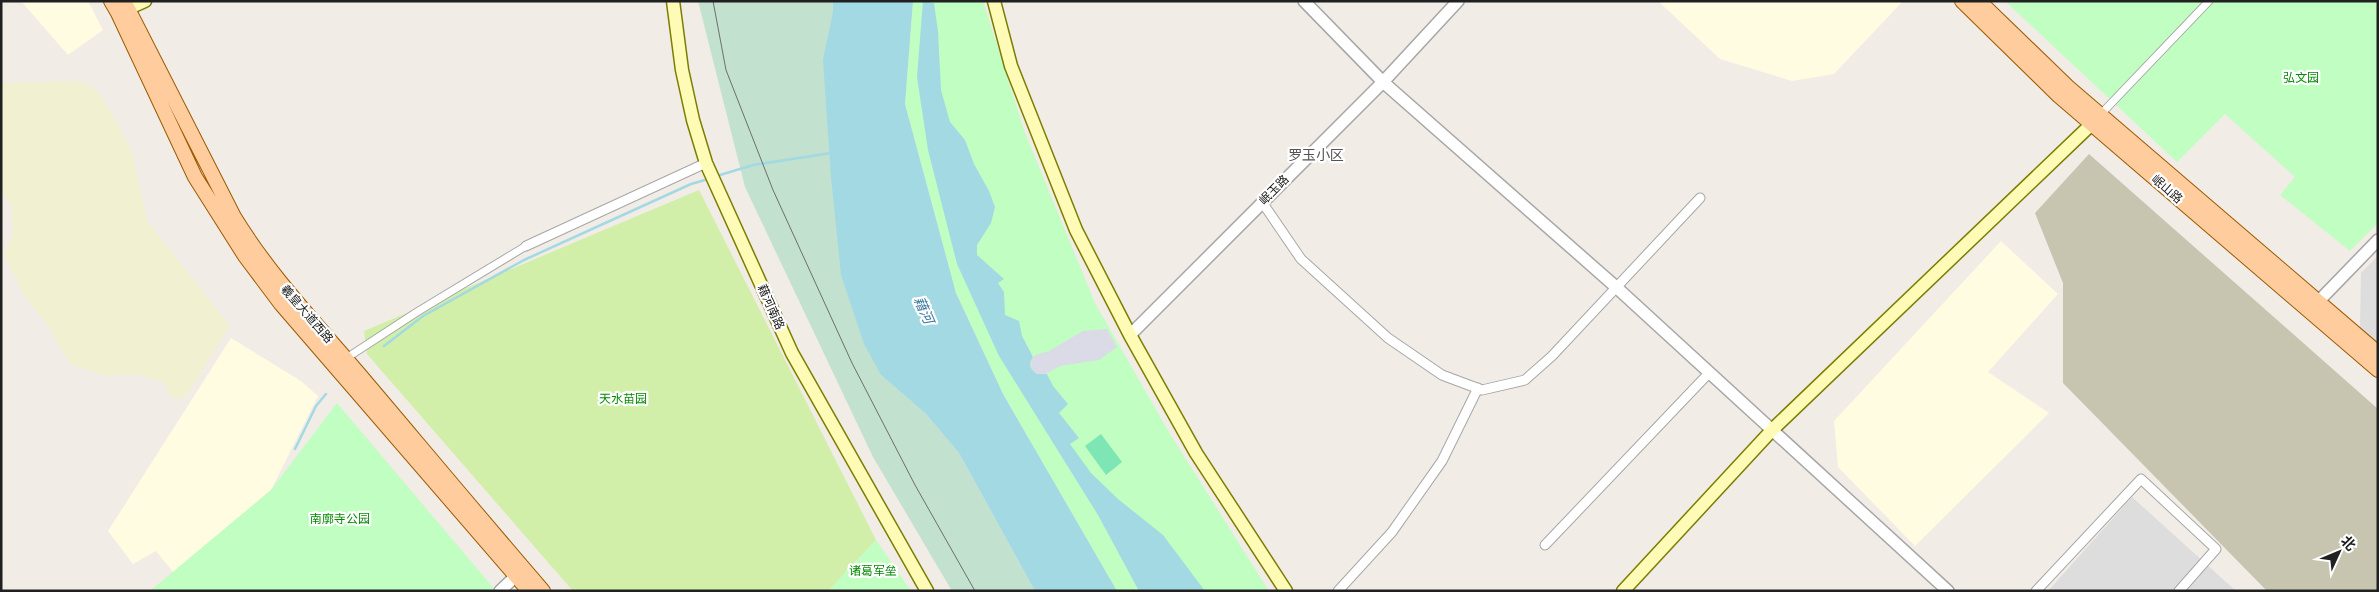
<svg xmlns="http://www.w3.org/2000/svg" width="2379" height="592" font-family="'Public Sans','Noto Sans SC',sans-serif">
	<rect width="100%" height="100%" fill="#f1ece6"/>
	<path fill="#dedddd" d="M2378,256V344L2360,329L2361,273Z
		M2132,497L2236,591H2048Z"/>
	<path fill="#fffce1" d="M21,1H88L103,30L68,55Z
		M1658,1H1903L1834,74L1792,81L1720,59Z
		M2001,241L2058,294L1988,372L2049,413L1915,546L1838,467L1834,421Z
		M231,338L301,381L318,396L271,490L173,572L156,551L133,564L108,531Z"/>
	<path fill="#c7c5b0" d="M2089,154L2378,409V591H2267L2063,383V283L2035,213Z"/>
	<path fill="#f1f0d0" d="M80,81L96,89L111,112L132,152L147,221L230,326L184,399L171,397L162,381L137,374L105,376L70,364L48,326L25,297L4,255L13,233L11,205L1,190V83Z"/>
	<path fill="#d1efa8" d="M699,190L876,540L828,591H573L367,354L364,331Z"/>
	<path fill="#c2e1cf" d="M698,1H833L881,375L926,414L959,453L1035,591H952L873,457L745,187Z"/>
	<path fill="#c1fec1" d="M913,1H983L1025,133L1095,303L1170,434L1269,591H1117L1003,394L956,293L905,104Z
		M2005,1H2378V223L2350,251L2280,195L2295,177L2225,114L2177,162Z
		M337,403L496,591H150L271,490Z
		M876,540L911,591H828Z"/>
	<path fill="#7ee6b4" d="M1101,434L1122,462L1106,475L1085,446Z"/>
	<path fill="#dadbe7" d="M1107,329L1117,347L1099,360L1060,366L1044,375L1037,374L1031,370V360L1035,355L1049,351L1083,331Z"/>
	<path fill="#a3d9e2" d="M833,1H913L905,104L956,293L1003,394L1117,591H1035L959,453L926,414L881,375L864,344L841,275L831,177L823,60L833,12Z
		M923,1L934,3L938,31L941,90L950,122L965,140L974,164L989,191L995,207L991,223L977,245V255L1004,279L998,283L1004,292L1005,315L1019,321L1022,336L1033,357C1028,364 1030,370 1037,374H1047L1053,386L1068,404L1059,413L1079,438L1070,444L1091,473L1118,499L1163,535L1205,591H1139L1098,515L999,356L957,264L928,150L917,77Z"/>
	<g fill="none" stroke-linecap="round" stroke-linejoin="round">
		<path stroke="#a3d9e2" stroke-width="2.5" d="M720,175L753,165L831,153
			M384,346L423,316L524,260L691,184L705,180
			M295,449L316,406L326,394"/>
		<g stroke="#a7a7a7" stroke-width="9">
			<path id="pedestrian" d="M2100,115L2209,1
				M345,359L417,312L526,246"/>
		</g>
		<g stroke="#a7a7a7" stroke-width="11">
			<path id="minor" d="M1262,202L1301,259L1388,338L1442,375L1482,390L1525,380L1552,356L1700,198
				M526,246L706,163
				M1545,545L1709,373
				M1338,591L1392,532L1442,461L1478,388
				M2036,591L2141,479L2216,549L2179,591"/>
		</g>
		<g stroke="#a7a7a7" stroke-width="14">
			<path id="tertiary" d="M1304,1L1383,82L1616,287L1948,591
				M2312,308L2378,240
				M1130,335L1383,82L1458,1
				M500,591L521,571"/>
		</g>
		<g stroke="#7c7e00" stroke-width="15">
			<path id="secondary" d="M673,1L682,70L693,120L706,163L792,353L927,591
				M994,1L1011,66L1076,230L1130,335L1196,453L1286,591
				M120,12L145,1
				M1623,591L1773,429L2099,117"/>
		</g>
		<g stroke="#9c5a00" stroke-width="16">
			<path id="primary" d="M111,1L118,13L195,177L245,256L281,304L529,591
				M124,1L234,217C271,277 314,321 359,374C420,446 481,519 543,591
				M1962,1L2059,96L2378,370
				M1979,1L2068,87L2378,353"/>
		</g>
		<use href="#pedestrian" stroke="#fff" stroke-width="7"/>
		<use href="#minor" stroke="#fff" stroke-width="9"/>
		<use href="#tertiary" stroke="#fff" stroke-width="11"/>
		<use href="#secondary" stroke="#fefbb7" stroke-width="12"/>
		<use href="#primary" stroke="#ffcc9d" stroke-width="14"/>
		<path stroke="#6e6e6e" stroke-width="1" d="M713,1L726,70L773,190L852,363L915,485L975,591"/>
	</g>
	<g text-anchor="middle" dominant-baseline="central" stroke-width="4.5" stroke-linejoin="round" paint-order="stroke">
		<g font-size="12" fill="#058903" stroke="#fff">
			<text x="2301" y="78">弘文园</text>
			<text x="623" y="399">天水苗园</text>
			<text x="340" y="519">南廓寺公园</text>
			<text x="873" y="571">诸葛军垒</text>
		</g>
		<g font-size="12" fill="#202020" stroke="#fff">
			<text transform="translate(2167 189) rotate(41)">岷山路</text>
			<text transform="translate(1274 190) rotate(-45)">岷玉路</text>
			<text transform="translate(771 307) rotate(66)">藉河南路</text>
			<text transform="translate(307 314) rotate(49)">羲皇大道西路</text>
		</g>
		<g font-size="14" fill="#535353" stroke="#fff">
			<text x="1316" y="155">罗玉小区</text>
		</g>
		<g font-size="14" font-style="italic" fill="#3c779f" stroke="#fff">
			<text transform="translate(924 310) rotate(66)">藉河</text>
		</g>
	</g>
	<rect width="2379" height="592" fill="none" stroke="#202020" stroke-width="5"/>
	<g transform="translate(2339 552) rotate(46)" stroke="#ffffff" stroke-width="4" paint-order="stroke">
	<path d="M0-4L9 19L0 12L-9 19Z" fill="#202020"/>
	<text y="-8" font-size="14" font-weight="bold" text-anchor="middle" fill="#202020">北</text>
	</g>
</svg>
